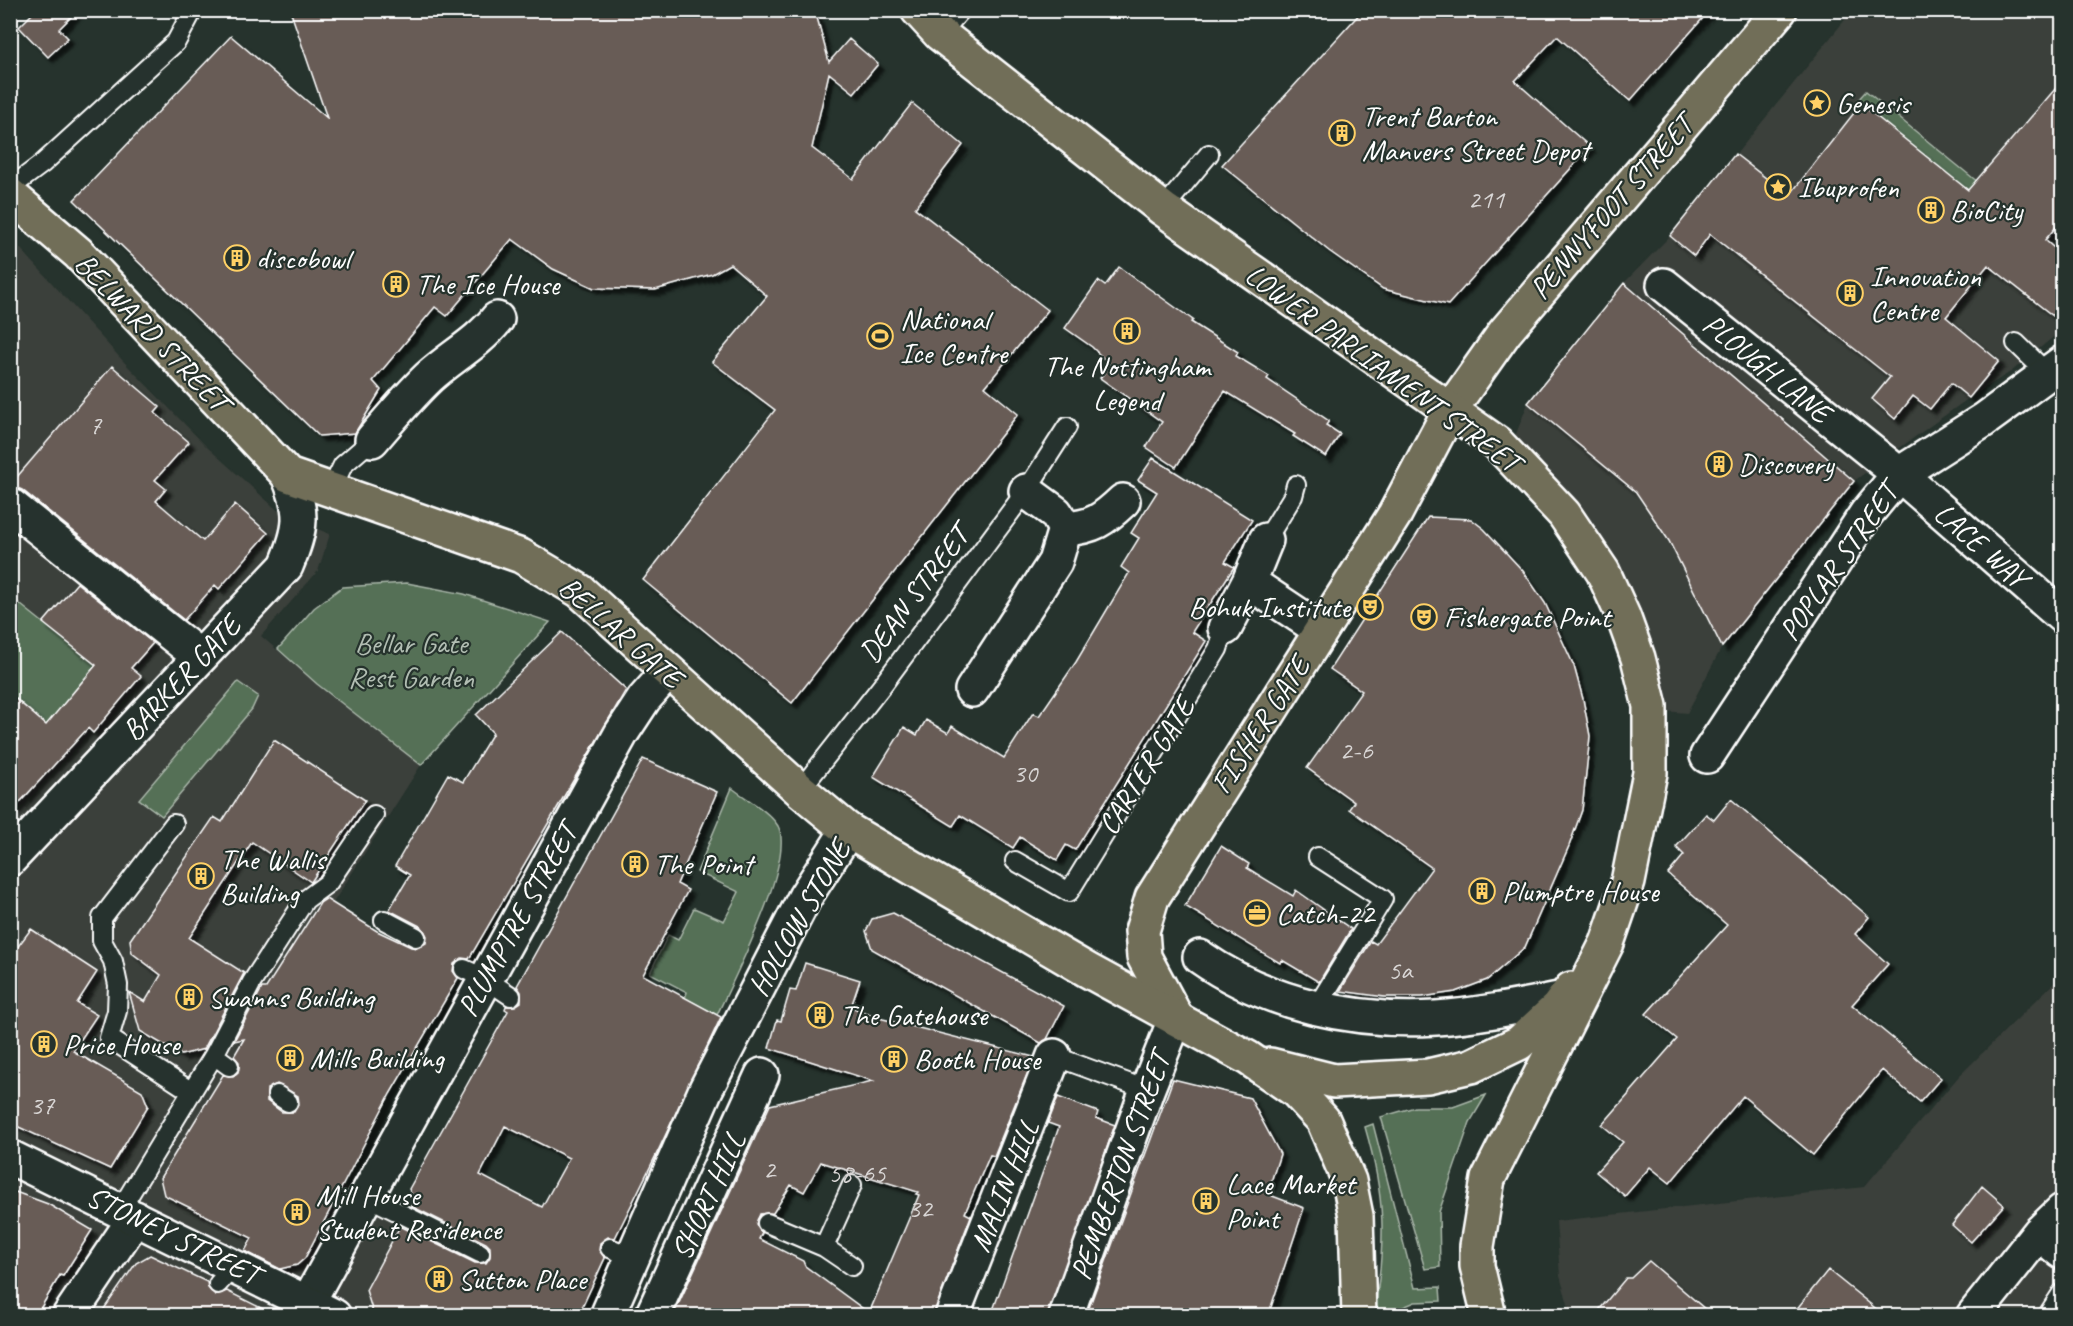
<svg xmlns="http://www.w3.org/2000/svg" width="2073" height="1326" font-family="Caveat,sans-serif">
	<defs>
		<filter id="shadow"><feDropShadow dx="5.5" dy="5.5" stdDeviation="1.5" flood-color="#0009"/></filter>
	</defs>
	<rect width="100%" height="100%" fill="#26332d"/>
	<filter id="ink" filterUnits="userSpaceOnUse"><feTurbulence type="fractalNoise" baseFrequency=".0167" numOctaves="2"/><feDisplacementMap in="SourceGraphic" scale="12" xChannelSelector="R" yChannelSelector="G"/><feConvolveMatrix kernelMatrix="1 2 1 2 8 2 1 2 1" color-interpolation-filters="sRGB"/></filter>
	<g filter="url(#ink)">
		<path fill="#3a3f3a" d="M1852,11H2062V330L2012,371L1969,398L1854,481L1722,647L1687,713L1664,711L1642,619L1617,570L1578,502L1514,439L1528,403L1624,283L1670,236Z
			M10,237L124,362L207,447L284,516L330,534L318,571L261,636L317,684L421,765L333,903L324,898L316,910L271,995L211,1096L296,1150L247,1248L297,1265L305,1258L341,1185L511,1268L502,1315H11Z
			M2062,975V1315H1571L1560,1276L1556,1221L1864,1187L1959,1076Z"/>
		<path fill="#546f56" stroke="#aab7aa" stroke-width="1.5" d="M1866,91L1984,187L1976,197L1857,101Z
			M407,583L464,594L550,622L421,765L317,684L278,649L314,608L342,587Z
			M11,597L96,665L62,706L88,728L71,747L11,694Z
			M238,682L258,696L252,709L162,816L139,799Z
			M732,788C746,799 769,811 778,826C796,859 733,980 717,1015L685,998L687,992L650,973L668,935L678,940L694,908L724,921L739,892L697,872Z
			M1486,1095L1470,1122L1439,1212L1440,1267L1425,1269L1381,1117L1415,1107H1453Z
			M1373,1124L1415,1288L1440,1287L1441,1301L1415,1302L1384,1315H1374C1386,1241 1386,1199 1365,1127Z"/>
		<path fill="#685c57" stroke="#fff" stroke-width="1.5" fill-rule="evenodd" filter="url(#shadow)" d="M36,10H78L59,29L68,38L48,57L19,27Z
			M290,10H815L829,62L849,39L878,64L854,93L829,73L812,148L853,179L912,103L963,145L915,208L1048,310L985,387L1018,414L792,703L643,580L775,410L712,362L767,296L730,264L712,274L655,290L594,288L553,269L512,239L447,316L435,307L373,381L381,390L355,433L319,436L74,200L231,36L327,118Z
			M1363,10H1710L1630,101L1557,36L1515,81L1590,147L1448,305L1383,289L1329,251L1222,165Z
			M2062,81V220L2045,240L2062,255V323L1988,265L1946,317L1999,361L1969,398L1951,383L1930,409L1913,396L1895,419L1872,399L1890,377L1710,234L1694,256L1670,236L1735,154L1789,196L1861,104L1968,190Z
			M1119,267L1193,320L1191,322L1238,352L1236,356L1269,376L1267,379L1329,421L1326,425L1340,434L1326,457L1293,436L1295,434L1225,391L1176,467L1146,447L1162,422L1100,378L1110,365L1092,347L1065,328L1098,281L1105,286Z
			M1624,283L1854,481L1722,647L1669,541L1636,492L1528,403Z
			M112,366L160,407L155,413L189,442L155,480L166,489L156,501L203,541L235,504L268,533L219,589L215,585L184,620L22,490L10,485Z
			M1153,458L1252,520L1225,562L1234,567L1192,632L1206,641L1075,850L1066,845L1057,860L1020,837L1013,848L960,815L953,826L873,777L904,727L917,735L926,720L948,733L952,726L1004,758L1033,713L1039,716L1076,662L1129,573L1121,567L1139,538L1131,533L1157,492L1138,480Z
			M1428,517L1471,519L1484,529L1523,571L1545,603L1574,666L1583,699L1590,736L1582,810L1569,846L1525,947L1487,980L1455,992L1422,997H1385L1340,991L1371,941L1376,944L1432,868L1349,809L1354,802L1307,768L1362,691L1330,669Z
			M77,583L153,643L131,668L141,676L93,733L88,728L10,813V694L46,725L96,665L43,623Z
			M562,632L626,690L469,959L462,958L454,964L453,971L458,978L390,1094L305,1258L297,1265L280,1269L245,1251L252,1238L164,1195L160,1178L223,1075L233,1076L238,1072L239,1062L234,1056L244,1039L234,1041L262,988H266L320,903L326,899L377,931L411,947L417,948L426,943L427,936L422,927L389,910L410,875L395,866L448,774L463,782L493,733L476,715ZM277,1084L298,1096L299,1103L294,1112H282L267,1101V1089Z
			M274,740L365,800L311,882L252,842L189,938L244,973L204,1049L181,1055L140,1031L129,992L145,1002L161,975L132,953L130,940L214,817L222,822Z
			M643,759L717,792L677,884L688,890L643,975L721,1017L658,1151L615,1238L608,1237L600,1243L599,1250L605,1258L578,1316H374L366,1290L400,1226L475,1263H486L490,1257V1247L486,1243L411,1206L414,1200L409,1189L508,1011L505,1009L506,1006H515L521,1002V992L517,986ZM505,1126L569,1158L542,1207L480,1175Z
			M1731,799L1869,917L1855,934L1888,964L1852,1005L1941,1078L1920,1102L1882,1070L1813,1155L1743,1096L1670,1183L1650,1167L1625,1196L1596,1172L1623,1142L1602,1125L1677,1039L1646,1014L1727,925L1668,874L1684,855L1676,847L1706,814L1714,820Z
			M1221,846L1249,864L1247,868L1293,896L1296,890L1351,929L1319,982L1282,960L1280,963L1185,906Z
			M893,913L1064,1006L1047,1039L1041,1043L872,949L866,931L872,919Z
			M31,929L97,972L77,1003L97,1015L73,1051L142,1091L148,1106L110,1169L10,1123V957Z
			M805,963L860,980L851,1007L883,1019L1034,1057L994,1156L990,1155L965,1213L971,1216L933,1316H673L770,1105L873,1081L769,1048L777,1020L781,1021L790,990L796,991ZM821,1162L918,1192L916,1194L919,1195L869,1313L805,1266L803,1261L759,1239L762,1233L756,1224L760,1214L773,1213L791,1185L804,1192Z
			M1173,1079L1250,1098L1280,1154L1267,1194L1304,1208L1268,1316H1086Z
			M1058,1097L1098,1112L1096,1118L1115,1125L1048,1316H1009L993,1310L1059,1127L1048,1123Z
			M1982,1186L2004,1205L1971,1242L1952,1225Z
			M10,1190L48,1204L92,1230L63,1276L60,1275L36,1316H10Z
			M150,1255L207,1282L208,1288L215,1295L227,1291L277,1316H99L136,1263Z
			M1649,1261L1713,1316H1594L1626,1278H1631Z
			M1828,1270L1885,1316H1791Z"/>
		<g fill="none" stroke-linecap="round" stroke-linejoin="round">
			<g stroke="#fff" stroke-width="22">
				<path id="lane" d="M940,34L961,10
					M10,188L42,164L176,42L193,10
					M1163,209L1209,154
					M2016,343L2048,374
					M330,492L343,465L372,440
					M1266,540L1293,496L1296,485
					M800,790L881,687L1026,491L1067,427
					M174,824L102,918V941L113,961L118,985L117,1011L109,1038L192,1092
					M1015,861L1069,892L1218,649L1225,628
					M384,920L416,937
					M464,969L484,978L511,996
					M1316,1008L1383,899L1318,857
					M214,1055L229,1066
					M1054,1056L1147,1090
					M277,1095L288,1102
					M366,1196L480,1253
					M120,1210L214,1055L252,982L305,900L328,883L374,815
					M767,1223L824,1247L852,1266
					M824,1247L852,1185
					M610,1248L632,1257
					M218,1284L235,1265
					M2047,1316L2062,1293"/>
			</g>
			<g stroke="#fff" stroke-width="38">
				<path id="street" d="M1664,285L1899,474L2062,616
					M372,440C390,419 408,397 429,377C451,357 478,343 497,319
					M10,505L199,656
					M1065,529C1093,527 1103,520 1123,501
					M1266,540L1249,582L1321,630
					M1225,628L1249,582
					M972,690L1055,562L1065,529L1056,513L1026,491
					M1707,756L1866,514L1899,474L1984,420L2062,363
					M10,859L286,566C302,528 304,513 288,475
					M1200,957C1267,1004 1355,1023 1436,1018C1479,1015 1522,1006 1564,998
					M2039,1233L2062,1252
					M308,1302L621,734L644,699L668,672
					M69,1316L135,1218
					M652,1316L762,1075
					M952,1316L1054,1056
					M1066,1316L1147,1090L1176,1017
					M1973,1316L2039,1233L2062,1211"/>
			</g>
			<g stroke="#fff" stroke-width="38">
				<path id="secondary" d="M10,1157L334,1316
					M607,1316L706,1089L805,897L848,830"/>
			</g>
			<g stroke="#fff" stroke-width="38">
				<path id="primary" d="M1176,1017L1144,957L1142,931L1152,898L1395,514L1450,410L1505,332L1780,10"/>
			</g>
			<g stroke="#fff" stroke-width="38">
				<path id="highway" d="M918,10L940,34L1163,209L1497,443L1564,514L1603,572L1623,616L1638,658L1650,706V773L1628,882L1607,943L1488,1179L1477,1246V1266L1489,1316
					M10,195L78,253L288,475L521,556L580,591L800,790L848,830L1087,970L1248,1058L1296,1091L1323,1120L1349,1181L1356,1216L1359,1316
					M1270,1065L1334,1081L1428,1076L1471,1066L1519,1043L1557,1008L1571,989"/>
			</g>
			<use href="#lane" stroke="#26332d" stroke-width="18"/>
			<use href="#street" stroke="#26332d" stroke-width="33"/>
			<use href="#secondary" stroke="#26332d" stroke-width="33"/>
			<use href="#primary" stroke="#716e59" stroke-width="33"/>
			<use href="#highway" stroke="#716e59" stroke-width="33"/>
		</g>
	</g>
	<defs>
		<g id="sight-ring" transform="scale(1.35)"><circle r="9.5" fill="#26332d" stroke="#ffd166" stroke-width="1.5"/><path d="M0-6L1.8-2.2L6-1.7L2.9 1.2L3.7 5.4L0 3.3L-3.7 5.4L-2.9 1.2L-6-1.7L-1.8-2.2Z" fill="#ffd166"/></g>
		<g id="building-ring" transform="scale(1.35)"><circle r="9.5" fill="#26332d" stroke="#ffd166" stroke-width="1.5"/><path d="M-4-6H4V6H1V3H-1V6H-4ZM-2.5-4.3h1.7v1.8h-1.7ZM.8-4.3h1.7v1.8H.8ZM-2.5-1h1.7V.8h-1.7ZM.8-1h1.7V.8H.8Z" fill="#ffd166"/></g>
		<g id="stadium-ring" transform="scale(1.35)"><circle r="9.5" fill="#26332d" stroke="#ffd166" stroke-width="1.5"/><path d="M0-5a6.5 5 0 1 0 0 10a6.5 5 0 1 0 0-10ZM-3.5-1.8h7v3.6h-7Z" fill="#ffd166"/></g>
		<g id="theatre-ring" transform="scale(1.35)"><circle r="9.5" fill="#26332d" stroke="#ffd166" stroke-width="1.5"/><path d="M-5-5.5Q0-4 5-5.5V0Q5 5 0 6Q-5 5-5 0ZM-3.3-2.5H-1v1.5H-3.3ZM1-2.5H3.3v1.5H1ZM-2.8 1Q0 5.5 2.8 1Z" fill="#ffd166"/></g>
		<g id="office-ring" transform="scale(1.35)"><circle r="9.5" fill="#26332d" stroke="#ffd166" stroke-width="1.5"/><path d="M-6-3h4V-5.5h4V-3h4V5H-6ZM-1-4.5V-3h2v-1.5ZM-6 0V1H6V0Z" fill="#ffd166"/></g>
	</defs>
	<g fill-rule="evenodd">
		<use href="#sight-ring" x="1817" y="103"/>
		<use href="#building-ring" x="1342" y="133"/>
		<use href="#sight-ring" x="1778" y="187"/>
		<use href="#building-ring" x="1931" y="210"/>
		<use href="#building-ring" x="237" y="258"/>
		<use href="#building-ring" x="396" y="284"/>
		<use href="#building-ring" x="1850" y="293"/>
		<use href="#building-ring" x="1127" y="331"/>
		<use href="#stadium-ring" x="880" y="336"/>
		<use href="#building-ring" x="1719" y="464"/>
		<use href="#theatre-ring" x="1370" y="607"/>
		<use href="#theatre-ring" x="1424" y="617"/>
		<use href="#building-ring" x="635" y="864"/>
		<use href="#building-ring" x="201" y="876"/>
		<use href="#building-ring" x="1482" y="891"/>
		<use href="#office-ring" x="1257" y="913"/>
		<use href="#building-ring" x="189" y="997"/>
		<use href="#building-ring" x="820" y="1015"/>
		<use href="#building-ring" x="44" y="1044"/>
		<use href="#building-ring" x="290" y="1058"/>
		<use href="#building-ring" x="894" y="1059"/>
		<use href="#building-ring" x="1206" y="1201"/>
		<use href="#building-ring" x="297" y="1212"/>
		<use href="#building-ring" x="439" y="1279"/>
	</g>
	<g text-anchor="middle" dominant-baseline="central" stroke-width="4.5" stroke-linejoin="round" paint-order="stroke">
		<g font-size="27" fill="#d9d6d5">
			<text x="1486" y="199">211</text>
			<text x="95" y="425">7</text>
			<text x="1356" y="750">2-6</text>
			<text x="1025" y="773">30</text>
			<text x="1400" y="970">5a</text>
			<text x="42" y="1105">37</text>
			<text x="769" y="1169">2</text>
			<text x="857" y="1173">58-65</text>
			<text x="920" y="1208">32</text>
		</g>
		<g font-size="30" fill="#fff" stroke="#26332d" text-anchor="start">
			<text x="1836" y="103">Genesis</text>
			<text x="1362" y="116">Trent Barton<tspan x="1362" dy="34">Manvers Street Depot</tspan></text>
			<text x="1798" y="187">Ibuprofen</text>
			<text x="1950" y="210">BioCity</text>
			<text x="256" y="258">discobowl</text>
			<text x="1870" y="276">Innovation<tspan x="1870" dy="34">Centre</tspan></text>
			<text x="416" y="284">The Ice House</text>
			<text x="900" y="319">National<tspan x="900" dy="34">Ice Centre</tspan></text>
			<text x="1127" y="366" text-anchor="middle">The Nottingham<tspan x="1127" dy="34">Legend</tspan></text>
			<text x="1738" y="464">Discovery</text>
			<text x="1350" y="607" text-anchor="end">Bohuk Institute</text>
			<text x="1444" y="617">Fishergate Point</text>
			<text x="220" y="859">The Wallis<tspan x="220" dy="34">Building</tspan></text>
			<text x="654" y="864">The Point</text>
			<text x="1502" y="891">Plumptre House</text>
			<text x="1276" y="913">Catch-22</text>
			<text x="208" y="997">Swanns Building</text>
			<text x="840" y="1015">The Gatehouse</text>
			<text x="63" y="1044">Price House</text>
			<text x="310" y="1058">Mills Building</text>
			<text x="914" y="1059">Booth House</text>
			<text x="1226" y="1184">Lace Market<tspan x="1226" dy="34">Point</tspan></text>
			<text x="316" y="1195">Mill House<tspan x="316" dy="34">Student Residence</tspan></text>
			<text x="458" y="1279">Sutton Place</text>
		</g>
		<g font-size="30" fill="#fff" stroke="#26332d">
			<text transform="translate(1611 207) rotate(-49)">PENNYFOOT STREET</text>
			<text transform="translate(152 332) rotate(46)">BELWARD STREET</text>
			<text transform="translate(1383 368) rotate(36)">LOWER PARLIAMENT STREET</text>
			<text transform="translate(1767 368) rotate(39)">PLOUGH LANE</text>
			<text transform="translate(1981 545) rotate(41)">LACE WAY</text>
			<text transform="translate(1838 562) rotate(-55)">POPLAR STREET</text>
			<text transform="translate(914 594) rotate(-53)">DEAN STREET</text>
			<text transform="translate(621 632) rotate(41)">BELLAR GATE</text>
			<text transform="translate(181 678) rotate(-47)">BARKER GATE</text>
			<text transform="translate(1260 725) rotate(-57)">FISHER GATE</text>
			<text transform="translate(1146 766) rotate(-58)">CARTER GATE</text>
			<text transform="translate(799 918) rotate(-60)">HOLLOW STONE</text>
			<text transform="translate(517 920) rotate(-61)">PLUMPTRE STREET</text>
			<text transform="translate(1120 1166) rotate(-70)">PEMBERTON STREET</text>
			<text transform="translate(1004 1186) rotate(-68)">MALIN HILL</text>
			<text transform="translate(708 1196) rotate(-65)">SHORT HILL</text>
			<text transform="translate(173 1235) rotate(26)">STONEY STREET</text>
		</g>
		<g font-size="30" fill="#b2beb3" stroke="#26332d">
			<text x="411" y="643">Bellar Gate<tspan x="411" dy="34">Rest Garden</tspan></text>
		</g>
	</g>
	<rect width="2073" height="1326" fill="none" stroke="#26332d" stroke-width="36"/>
	<rect x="18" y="18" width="2037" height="1290" fill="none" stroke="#fff" stroke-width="2" filter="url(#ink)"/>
</svg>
